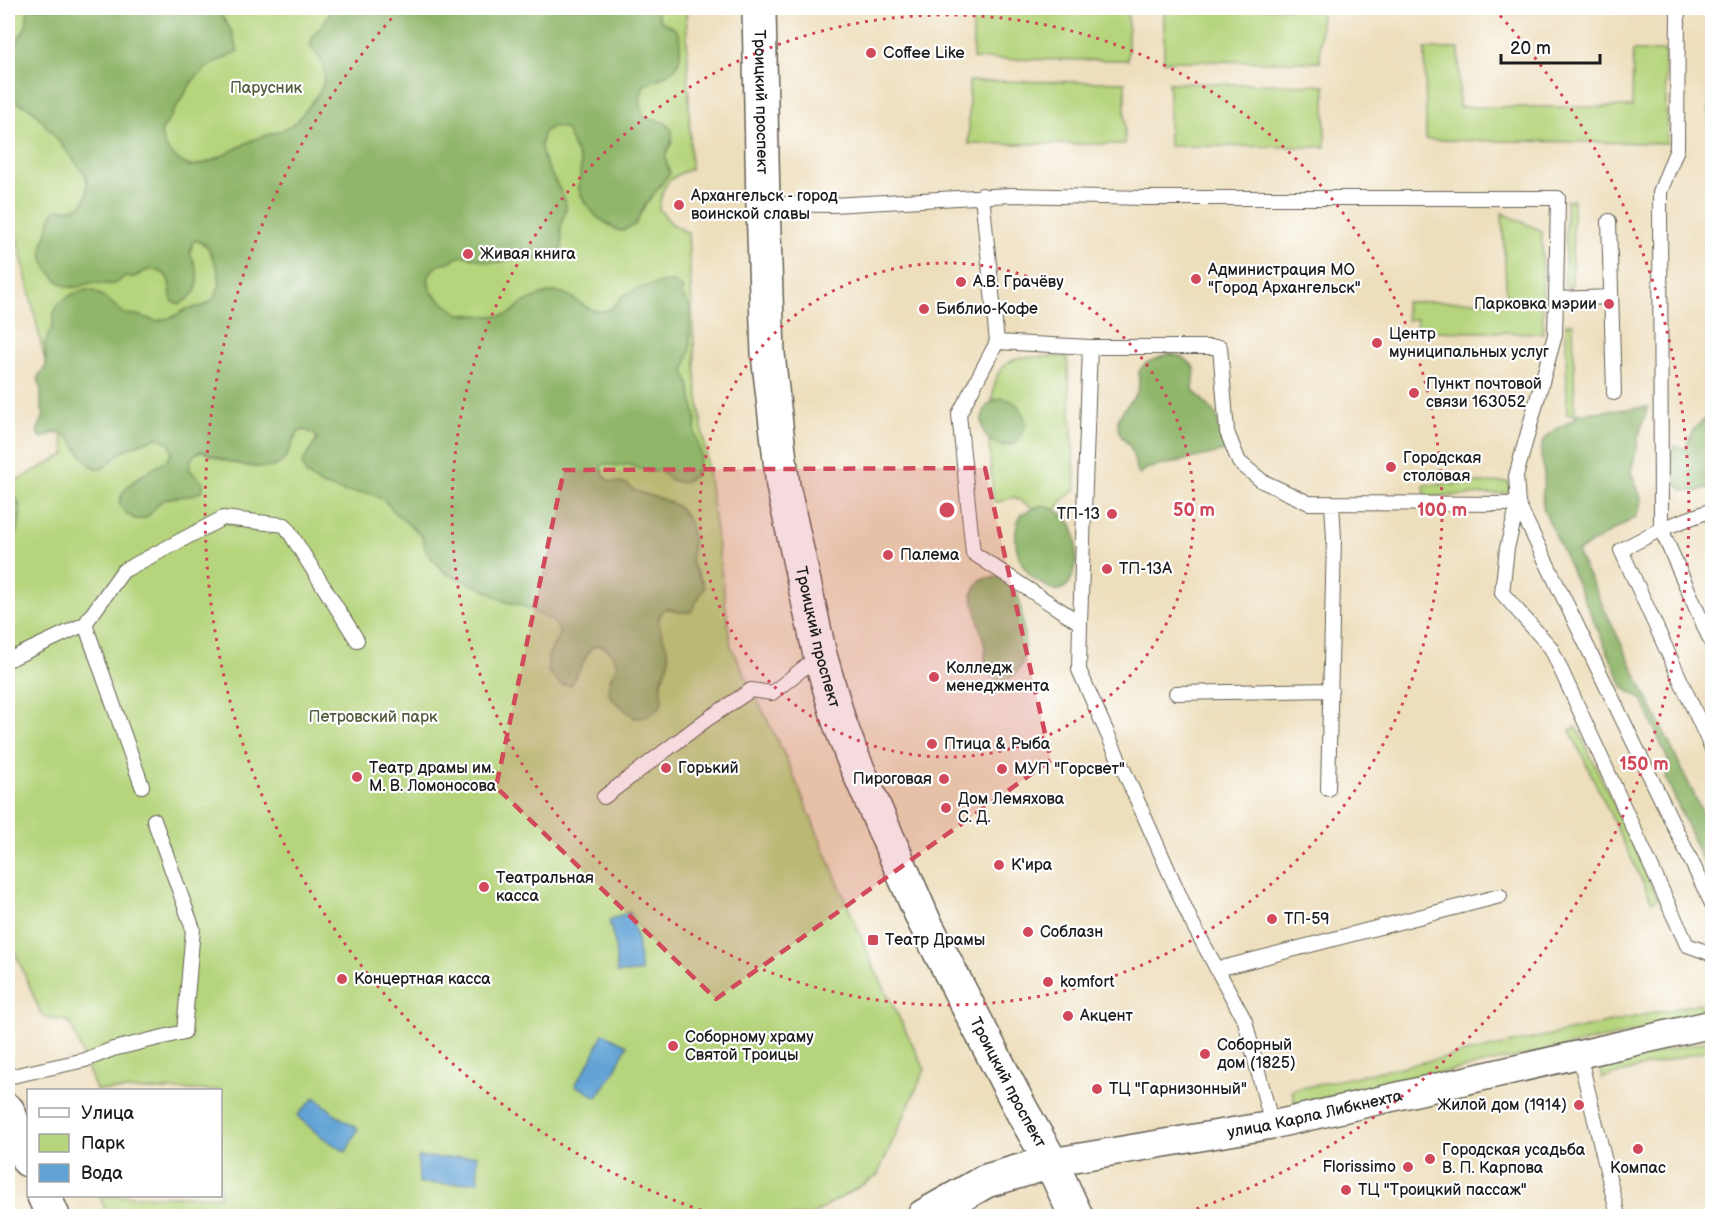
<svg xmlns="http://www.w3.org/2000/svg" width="1720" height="1224" font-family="'Balsamiq Sans',sans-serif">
	<rect width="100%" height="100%" fill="#fff"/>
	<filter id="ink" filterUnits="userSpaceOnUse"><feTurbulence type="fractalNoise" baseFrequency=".0167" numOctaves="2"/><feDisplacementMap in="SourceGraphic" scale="12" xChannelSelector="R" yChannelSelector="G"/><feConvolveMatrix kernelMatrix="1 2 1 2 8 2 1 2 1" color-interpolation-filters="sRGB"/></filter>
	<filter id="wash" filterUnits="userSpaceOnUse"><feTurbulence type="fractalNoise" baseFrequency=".008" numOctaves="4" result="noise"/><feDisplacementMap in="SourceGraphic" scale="24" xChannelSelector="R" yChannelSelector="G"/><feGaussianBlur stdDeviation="1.35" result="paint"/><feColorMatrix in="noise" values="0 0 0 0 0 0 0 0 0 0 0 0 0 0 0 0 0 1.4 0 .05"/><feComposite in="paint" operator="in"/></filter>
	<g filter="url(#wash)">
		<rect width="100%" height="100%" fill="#eddebc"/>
		<path fill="#b5d47b" stroke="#68784c" stroke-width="1.5" d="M8,8H686L691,169C668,177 662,185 659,209L672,224L688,233L696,380L731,646L786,758L874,968L925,1069L877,1176L810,1216H107L100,1196H220V1090H96L70,1022L42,1016L8,935V485L66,454L8,197Z
			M973,8H1128V60L973,59Z
			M1164,8H1321L1320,62L1164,61Z
			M1710,8H1712V255L1708,258Z
			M1425,49H1459V107H1632L1633,51H1665L1667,143L1426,140Z
			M969,81L1125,82V144H969Z
			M1169,83L1325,85V147L1169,146Z
			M1566,200H1573L1572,286H1565Z
			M1502,213L1542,231L1543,333L1416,331L1417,319L1407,320L1405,302L1507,301Z
			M1573,323L1575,414H1567L1566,324Z
			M1020,357H1067L1076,489L1062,501L1055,511C1050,507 1040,505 1033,508L1014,497L999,502L993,501L989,440L1002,446L1013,444L997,399L992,401C995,378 996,366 1020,357Z
			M1509,482V493L1425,497L1424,485Z
			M1577,727L1658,899L1652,902L1570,730Z
			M1700,1003L1704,1017L1295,1104L1292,1090Z
			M1710,1040L1711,1049L1602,1078L1601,1066Z"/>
		<path fill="#90b66b" stroke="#566944" stroke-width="1.5" d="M28,8H217L232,32L238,51L209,66L193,80L161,132C163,150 174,158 189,166C212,165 233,149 253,140C266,134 281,133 293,124C299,120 303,113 308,107C327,86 332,68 310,46L313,36L323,24L332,8H657C657,27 668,20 677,31C680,34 680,40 680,45C683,75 665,74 643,86L640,101L644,118L664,122L672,130V141L665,157L670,173L645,205L635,225L622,231L617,230L598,218L585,203L579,190L581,164L566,129L553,126L544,132C531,158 563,182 566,208C566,215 560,222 561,229C561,238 566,249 557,255C546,263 533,258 521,258C511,259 500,264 490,262C481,261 471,255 463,256C459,256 455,259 451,261C435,265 425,271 430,289C431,294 454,311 460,314C469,315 499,317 506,315C512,314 516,308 521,304C529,300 547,292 556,292C574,292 588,317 607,310C615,308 618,300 624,295C634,288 662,282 673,282L683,289L681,293L690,307V349L684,372L688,379L696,418L695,433L701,456L695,476L682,483L671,480L660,471L648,472L627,464L620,466L603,464L601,468C608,492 624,475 633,490C664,502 688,498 693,540C693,547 690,556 692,563C694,571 702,577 704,588L691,612H678L667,608C648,619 669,642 669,659C669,668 661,676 661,685C661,690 662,694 662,699C662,712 646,718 635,718L611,698C605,686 612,676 617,665C613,654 605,640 591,648L571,685H561L548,672V656L560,633L557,627L551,620L521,605L506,602L482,588L445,573L426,551L423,539L420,534L396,514L384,500L369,493L345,492L322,485L306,474L302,463L317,440L315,434L305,430L298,432C292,442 290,452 283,461C270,477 217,459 202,451C192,454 189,460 190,470L203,483V490C192,499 178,495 166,499C156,502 156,509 149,515C137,526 125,514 119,503C124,479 153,472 170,457L172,451L169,443L157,437L124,450L102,469C86,469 77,446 68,436L53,433L43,438L38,435L37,432L44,415L41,406V391L38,377L46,366L45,343L53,325L54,313L58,304L73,294L86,290L94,291L104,297L125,314L137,315L156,321L173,317L187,309L203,306L213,300L220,285L218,269L207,246L196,240L193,242L190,253C196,265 203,284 192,295C189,298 184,301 181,304L173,302C167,288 175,274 154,270C146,268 141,275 133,277C130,277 127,276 124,277C120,280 118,284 113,284C105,285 97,282 90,283C85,284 81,287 77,287C65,289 57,281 50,272C43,263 40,253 44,242C48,231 48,217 57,209C84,211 90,202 86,175L35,112C27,104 15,104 8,97V57L26,26Z
			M1169,354C1180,355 1189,360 1195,369L1193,390L1216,414L1225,451L1146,469L1140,475C1133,467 1136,458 1131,449C1129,443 1123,440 1120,434C1111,414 1131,406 1138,390C1141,381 1135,372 1144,365C1151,359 1161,358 1169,354Z
			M1002,398C1017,401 1022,409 1026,423L1018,441C1005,448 997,446 986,437C978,420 982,402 1002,398Z
			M1648,407L1638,437L1637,448L1631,471L1642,501L1636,517L1577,552L1712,832V883L1666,778L1669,763L1642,699L1624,688L1544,510C1540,498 1544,490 1544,477C1545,469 1541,461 1541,453C1541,433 1561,427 1576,418L1575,414Z
			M1712,412V486L1699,491H1685C1668,481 1659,461 1675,446L1686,448L1693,430Z
			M8,492C29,502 19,533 8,547Z
			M1042,505C1052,507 1068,516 1072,525C1079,540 1079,581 1062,589C1055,592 1050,588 1044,585C1018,572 1009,540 1021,514Z
			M999,577C1006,582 1012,585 1016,592C1021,600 1021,611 1022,620C1026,644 1030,676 998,682L991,676L985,665V648L972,594L981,579Z"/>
		<path fill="#62a3d5" stroke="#3f6078" stroke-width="1.5" d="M630,912L637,939L641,972L617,973L615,944L609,920Z
			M603,1033L627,1045L614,1072L597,1097L575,1085L591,1060Z
			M315,1097L336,1115L358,1129L346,1152L320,1136L297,1116Z
			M477,1155L478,1181L450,1184L419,1183L418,1157L449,1158Z"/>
	</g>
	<g filter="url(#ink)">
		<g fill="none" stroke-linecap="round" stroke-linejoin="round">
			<g stroke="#656054" stroke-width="16">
				<path id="lane" d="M1678,8L1677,149L1660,192L1661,529L1712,644
					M982,195L997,342L959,414L973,553L1080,623L1079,670L1191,921L1245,1021L1272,1125
					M763,204L832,205L1011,195L1146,198H1558L1556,299
					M1609,221L1614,393
					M1611,297L1556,299L1555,335L1516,476L1518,504L1507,548L1502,593L1551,648L1687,945L1712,954
					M997,342L1090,347H1220L1227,432L1239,462L1262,481L1309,503L1518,504
					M1518,504L1712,904
					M1712,510L1661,529L1621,550L1712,749
					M1080,623L1090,347
					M85,624L142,786
					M8,660L85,624L123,571L223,518L285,525L357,640
					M1176,693L1331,690
					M1328,789L1334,539L1332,503
					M604,797L706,720L751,690L772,693L820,655
					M1218,969L1500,896
					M1579,1054L1618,1216
					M8,1077L85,1060L113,1049L184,1032L193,929L154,820"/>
			</g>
			<g stroke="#656054" stroke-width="30">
				<g id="street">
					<path id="s1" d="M1051,1162L1272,1125L1712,1024"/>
				</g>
			</g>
			<g stroke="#656054" stroke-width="36">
				<g id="secondary">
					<path id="s2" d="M759,8L763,204L768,354L783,486L820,655L839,721L852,756L924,921L1022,1111L1051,1162L1076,1216"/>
					<path d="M8,1111L28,1160"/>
					<path d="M44,1196L53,1216"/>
					<path d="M924,1216L986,1181L1051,1162"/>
				</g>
			</g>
			<use href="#lane" stroke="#fff" stroke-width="14"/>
			<use href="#street" stroke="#fff" stroke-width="27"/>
			<use href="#secondary" stroke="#fff" stroke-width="33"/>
		</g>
	</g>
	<path fill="#d1495b" fill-opacity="0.2" stroke="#d1495b" stroke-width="4.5" stroke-dasharray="12 8" stroke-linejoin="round" d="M985,468L1051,760L716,999L496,787L564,470Z"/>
	<g fill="none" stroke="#d1495b" stroke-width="3" stroke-dasharray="3 6">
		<circle cx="947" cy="510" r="247"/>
		<circle cx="947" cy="510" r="495"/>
		<path d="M718 1216A742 742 0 0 1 400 9M1494 9A742 742 0 0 1 1176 1216"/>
	</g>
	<g fill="#d1495b" stroke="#fff" stroke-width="2">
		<circle cx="871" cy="53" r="6"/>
		<circle cx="679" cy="205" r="6"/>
		<circle cx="468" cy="254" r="6"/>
		<circle cx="1196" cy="279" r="6"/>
		<circle cx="961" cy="282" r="6"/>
		<circle cx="1609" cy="304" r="6"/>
		<circle cx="924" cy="309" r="6"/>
		<circle cx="1377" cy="343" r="6"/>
		<circle cx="1414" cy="393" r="6"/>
		<circle cx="1391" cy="467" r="6"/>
		<circle cx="1112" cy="514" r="6"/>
		<circle cx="888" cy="555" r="6"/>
		<circle cx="1107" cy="569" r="6"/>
		<circle cx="934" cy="677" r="6"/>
		<circle cx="932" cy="744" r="6"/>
		<circle cx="666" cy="768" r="6"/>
		<circle cx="1002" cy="769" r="6"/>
		<circle cx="357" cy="777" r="6"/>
		<circle cx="944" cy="779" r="6"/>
		<circle cx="946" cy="808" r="6"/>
		<circle cx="999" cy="865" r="6"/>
		<circle cx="484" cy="887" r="6"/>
		<circle cx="1272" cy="919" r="6"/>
		<circle cx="1028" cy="932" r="6"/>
		<rect x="867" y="934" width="12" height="12" rx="3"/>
		<circle cx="342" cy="979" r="6"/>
		<circle cx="1048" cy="982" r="6"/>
		<circle cx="1068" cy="1016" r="6"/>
		<circle cx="673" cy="1046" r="6"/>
		<circle cx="1205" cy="1054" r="6"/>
		<circle cx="1097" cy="1089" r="6"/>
		<circle cx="1579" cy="1105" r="6"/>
		<circle cx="1638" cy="1149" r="6"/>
		<circle cx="1430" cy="1159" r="6"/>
		<circle cx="1408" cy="1167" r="6"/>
		<circle cx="1346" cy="1190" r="6"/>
	</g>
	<g text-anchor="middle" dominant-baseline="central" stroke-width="4.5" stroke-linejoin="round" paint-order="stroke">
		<g font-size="16" fill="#1c1c1c" stroke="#fff" text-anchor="start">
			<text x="883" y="53">Coffee Like</text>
			<text x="691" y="196">Архангельск - город<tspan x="691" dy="18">воинской славы</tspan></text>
			<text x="480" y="254">Живая книга</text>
			<text x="1208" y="270">Администрация МО<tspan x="1208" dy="18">"Город Архангельск"</tspan></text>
			<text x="973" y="282">А.В. Грачёву</text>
			<text x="1597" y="304" text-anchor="end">Парковка мэрии</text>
			<text x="936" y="309">Библио-Кофе</text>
			<text x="1389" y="334">Центр<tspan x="1389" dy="18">муниципальных услуг</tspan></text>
			<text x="1426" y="384">Пункт почтовой<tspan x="1426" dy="18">связи 163052</tspan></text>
			<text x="1403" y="458">Городская<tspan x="1403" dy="18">столовая</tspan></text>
			<text x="1100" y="514" text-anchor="end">ТП-13</text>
			<text x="900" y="555">Палема</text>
			<text x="1119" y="569">ТП-13А</text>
			<text x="946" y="668">Колледж<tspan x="946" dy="18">менеджмента</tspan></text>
			<text x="944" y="744">Птица &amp; Рыба</text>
			<text x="369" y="768">Театр драмы им.<tspan x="369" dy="18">М. В. Ломоносова</tspan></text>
			<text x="678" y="768">Горький</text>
			<text x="1014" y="769">МУП "Горсвет"</text>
			<text x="932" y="779" text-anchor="end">Пироговая</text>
			<text x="958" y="799">Дом Лемяхова<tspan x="958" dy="18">С. Д.</tspan></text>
			<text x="1011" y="865">К'ира</text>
			<text x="496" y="878">Театральная<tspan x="496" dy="18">касса</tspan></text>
			<text x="1284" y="919">ТП-59</text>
			<text x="1040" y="932">Соблазн</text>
			<text x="885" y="940">Театр Драмы</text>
			<text x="354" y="979">Концертная касса</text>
			<text x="1060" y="982">komfort</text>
			<text x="1080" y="1016">Акцент</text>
			<text x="685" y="1037">Соборному храму<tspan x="685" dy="18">Святой Троицы</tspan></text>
			<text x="1217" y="1045">Соборный<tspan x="1217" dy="18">дом (1825)</tspan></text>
			<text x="1109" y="1089">ТЦ "Гарнизонный"</text>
			<text x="1567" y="1105" text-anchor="end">Жилой дом (1914)</text>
			<text x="1442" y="1150">Городская усадьба<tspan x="1442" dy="18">В. П. Карпова</tspan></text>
			<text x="1396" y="1167" text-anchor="end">Florissimo</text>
			<text x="1638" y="1168" text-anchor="middle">Компас</text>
			<text x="1358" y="1190">ТЦ "Троицкий пассаж"</text>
		</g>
		<g font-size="16" fill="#525c3d" stroke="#fff">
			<text x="266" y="88">Парусник</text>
			<text x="373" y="717">Петровский парк</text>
		</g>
		<g font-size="16" fill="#1c1c1c" stroke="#fff">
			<text stroke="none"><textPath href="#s2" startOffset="94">Троицкий проспект</textPath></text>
			<text stroke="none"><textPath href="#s2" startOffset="634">Троицкий проспект</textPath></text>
			<text stroke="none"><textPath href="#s2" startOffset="1120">Троицкий проспект</textPath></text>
			<text stroke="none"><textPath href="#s1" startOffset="268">улица Карла Либкнехта</textPath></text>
		</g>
	</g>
	<circle cx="947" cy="510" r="9" fill="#d1495b" stroke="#fff" stroke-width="3"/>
	<g font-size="18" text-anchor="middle" font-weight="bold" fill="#d1495b" stroke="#fff" stroke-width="4.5" stroke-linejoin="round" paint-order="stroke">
		<text x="1194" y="516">50 m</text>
		<text x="1442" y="516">100 m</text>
		<text x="1644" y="770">150 m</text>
	</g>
	<rect width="1720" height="1224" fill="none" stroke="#fff" stroke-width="30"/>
	<rect x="27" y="1089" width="195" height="108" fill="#ffffff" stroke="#a4a4a4" stroke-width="1.5"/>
	<rect x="39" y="1108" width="30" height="9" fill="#ffffff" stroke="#a4a4a4" stroke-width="1.5"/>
	<text x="81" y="1119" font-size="18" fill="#1c1c1c">Улица</text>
	<rect x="39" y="1134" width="30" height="18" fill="#b5d47b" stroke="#a4a4a4" stroke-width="1.5"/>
	<text x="81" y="1149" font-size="18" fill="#1c1c1c">Парк</text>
	<rect x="39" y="1164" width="30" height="18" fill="#62a3d5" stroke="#a4a4a4" stroke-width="1.5"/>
	<text x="81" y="1179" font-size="18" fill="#1c1c1c">Вода</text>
	<path d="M1501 54v9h99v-9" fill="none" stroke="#1c1c1c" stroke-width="3"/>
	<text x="1510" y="54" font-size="18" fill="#1c1c1c" stroke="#ffffff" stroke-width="4.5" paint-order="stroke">20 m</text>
</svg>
